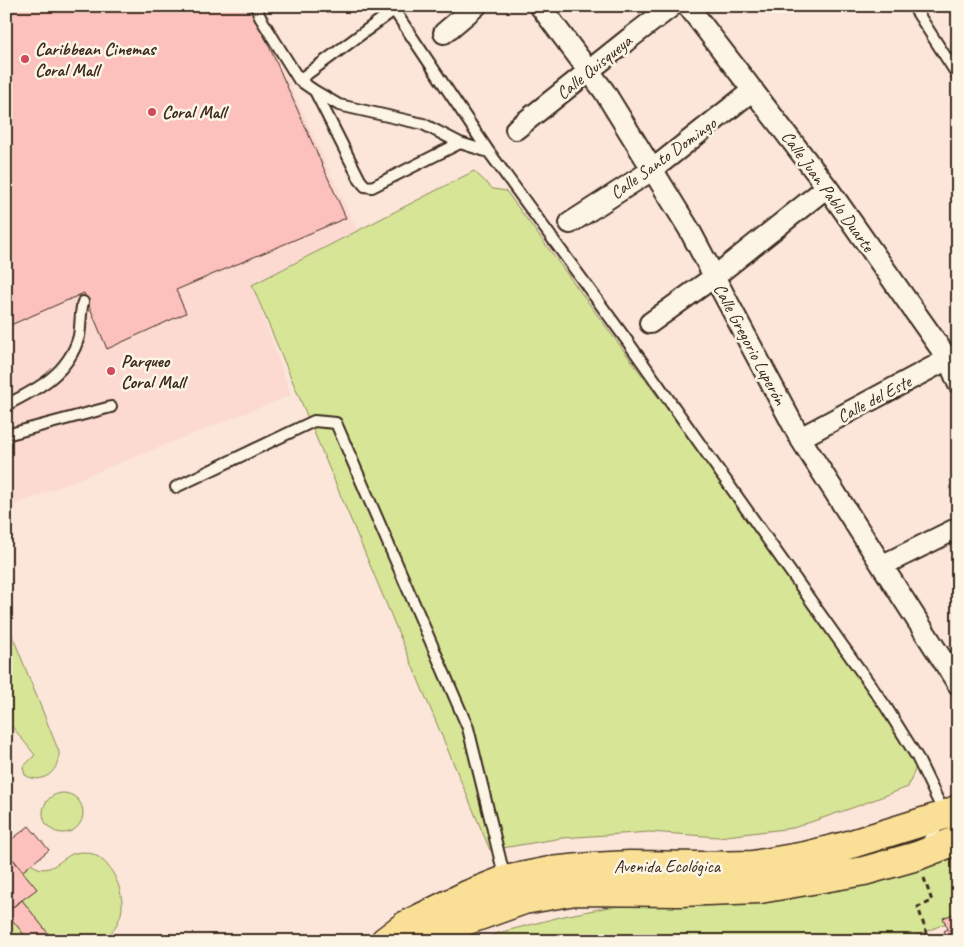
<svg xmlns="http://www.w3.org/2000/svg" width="964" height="947" font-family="Caveat,sans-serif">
	<rect width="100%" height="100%" fill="#fce5d9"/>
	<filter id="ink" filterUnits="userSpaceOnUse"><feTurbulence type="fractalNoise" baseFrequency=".02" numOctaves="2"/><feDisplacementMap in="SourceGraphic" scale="10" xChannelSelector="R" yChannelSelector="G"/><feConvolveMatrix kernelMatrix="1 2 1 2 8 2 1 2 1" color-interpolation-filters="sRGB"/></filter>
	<g filter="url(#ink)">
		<path fill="#fcdad1" d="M6,6H254L357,231L252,285L291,395L6,508Z"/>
		<path fill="#d7e597" stroke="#89885a" d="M474,171L493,189L506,191L875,691L903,735L916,767L908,787L852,808L793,828L718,837L650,832L562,838L490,850L252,285Z
			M6,620L59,752C60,771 42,786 25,775L23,767L35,755L6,719Z
			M43 813a20 20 0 1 1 40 0a20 20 0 1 1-40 0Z
			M6,819L9,823L6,833C12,840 27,861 34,866C51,876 61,857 75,853C103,846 121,880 122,903C123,918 114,930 104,941H6Z
			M958,851V918L904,941H485L498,933L564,916L609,907L712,901Z"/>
		<path fill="#fdc1bd" stroke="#3b2a1e" d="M6,6H251L346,218L176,290L186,313L107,349L84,293L6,327Z
			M29,826L49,850L23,871L6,851V844Z
			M6,851L37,889L6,912Z
			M22,900L54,941H29L6,912Z
			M958,912V941H949L944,931L948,929L943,918Z"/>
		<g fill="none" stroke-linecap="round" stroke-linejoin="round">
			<g stroke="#3b2a1e" stroke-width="14">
				<path id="service" d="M256,6L260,17L299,80L315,91L339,105L423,124L460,143L489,152
					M913,6L958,76
					M394,10L489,152L628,342L886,707L917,757L945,815L924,847
					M299,80L398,7
					M315,91L360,180L365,186L372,187L460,143
					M6,405C38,389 69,373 79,336C81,324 80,313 83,302
					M6,435L111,407
					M176,487L314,421L336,423L468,728L505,879"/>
			</g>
			<g stroke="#3b2a1e" stroke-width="24">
				<path id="minor" d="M540,6L604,91L689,229L800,438L958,684
					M688,6L827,187L948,359L958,383
					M444,33L476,6
					M516,129L630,38L672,6
					M570,223L652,170L753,90
					M650,323L714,277L827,187
					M800,438L948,359
					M883,565L958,528"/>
			</g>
			<g stroke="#3b2a1e" stroke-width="31">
				<path id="primary" d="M385,941L406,925L467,895L505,880L550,871L592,867L630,865L702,866L753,865L805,856L845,846L945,815L958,809
					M427,941L454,925L524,900L575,891L680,892L760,889L864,871L917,856L958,840"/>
			</g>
			<path stroke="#3b2a1e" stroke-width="3" stroke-dasharray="5 4" stroke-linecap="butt" d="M924,878L932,901L918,907L929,941"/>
			<use href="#service" stroke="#fcf5e5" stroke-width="10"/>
			<use href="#minor" stroke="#fcf5e5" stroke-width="20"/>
			<use href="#primary" stroke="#fadf96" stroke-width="28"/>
		</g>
	</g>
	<g fill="#d1495b" stroke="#fcf5e5" stroke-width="2">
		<circle cx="25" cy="59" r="5"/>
		<circle cx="152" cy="112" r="5"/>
		<circle cx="111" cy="371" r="5"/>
	</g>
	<g text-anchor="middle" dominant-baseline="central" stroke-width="5" stroke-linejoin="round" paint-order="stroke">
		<g font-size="18" font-weight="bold" fill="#3b2a1e" stroke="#fcf5e5" text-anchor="start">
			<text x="35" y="49">Caribbean Cinemas<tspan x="35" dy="21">Coral Mall</tspan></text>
			<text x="162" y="112">Coral Mall</text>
			<text x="121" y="361">Parqueo<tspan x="121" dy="21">Coral Mall</tspan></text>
		</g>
		<g font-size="18" fill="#3b2a1e" stroke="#fcf5e5">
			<text transform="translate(594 67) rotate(-39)">Calle Quisqueya</text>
			<text transform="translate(663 158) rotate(-36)">Calle Santo Domingo</text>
			<text transform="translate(828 191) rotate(54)">Calle Juan Pablo Duarte</text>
			<text transform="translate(750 344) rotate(62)">Calle Gregorio Luperón</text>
			<text transform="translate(874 399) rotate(-28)">Calle del Este</text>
			<text x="667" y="866">Avenida Ecológica</text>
		</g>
	</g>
	<rect width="964" height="947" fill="none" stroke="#fcf5e5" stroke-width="25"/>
	<rect x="12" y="12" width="939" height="922" fill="none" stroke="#3b2a1e" stroke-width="2" filter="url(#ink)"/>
</svg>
